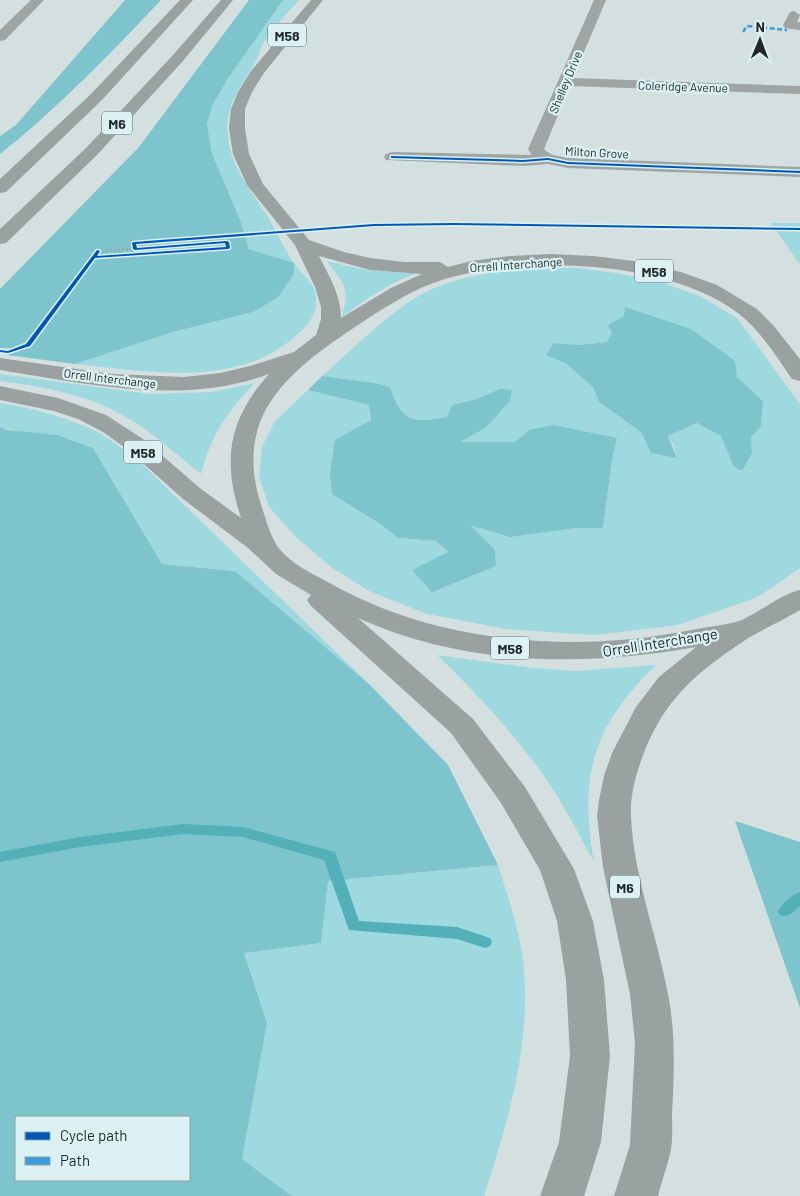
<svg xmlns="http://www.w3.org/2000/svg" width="800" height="1196" font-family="Barlow,sans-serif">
	<rect width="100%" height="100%" fill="#d4e0e0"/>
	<path fill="#9dd9df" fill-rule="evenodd" d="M283,0H299C287,14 272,28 263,44C260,49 258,56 256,61C241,88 224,104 228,137C231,168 252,192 268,217C277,232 284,249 294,263C299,272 308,278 313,287C320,301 315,317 304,328C245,390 152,372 75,364L173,332L253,312L293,263L249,249L212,154L207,124L213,104L227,80Z
		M771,223H800V265Z
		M327,261L365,270L416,273C388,284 366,299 342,317C350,286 344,285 327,261Z
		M531,268H574L617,273L660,282L700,296L737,318L800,404V568L758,597L678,625L595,635L506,629L427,614L369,591L331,567L297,538L269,507L259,477L262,447L275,421L308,390L369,405L379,523L398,538L436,541L448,553L412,570L468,576L496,566L495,550L468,524L603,528L612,460L617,439L529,430L515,442H458L500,389L477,399L452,405L447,417C410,423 404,423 390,387L375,383L322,376C352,350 395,306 430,290C461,275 496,272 531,268ZM624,316L737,377L763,401L761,426L751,438V453L742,471L734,467L722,436L697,423L668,436L673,444L677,458L647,441L642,433L599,402L593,387L565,363L554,343L578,345L607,342Z
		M0,374L149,394L212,392L255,383C227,412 211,435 201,474C178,456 156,435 131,420C92,395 45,387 0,381Z
		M0,403C33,408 65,417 96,431C111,439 126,452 140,462L369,684L235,571L162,564L93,448L0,427Z
		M437,655L533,668L576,671L656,665C592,727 579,776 594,862C578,833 563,803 544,776C512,731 476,693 437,655Z
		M498,865C507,894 517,923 522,953C534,1035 509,1119 484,1196H292L242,1159L267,1023L244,953L321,943L328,881Z"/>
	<path fill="#7ec4cc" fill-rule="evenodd" d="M125,0H161C110,54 58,108 0,154V136L16,125Z
		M249,0H283L227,80L213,104L207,124L212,154L240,220L249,249L294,263V274L278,297L253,312L173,332L75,364L7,355L24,349L0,348V289L139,147Z
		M625,307L691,329L735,361L737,377L763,401L761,426L751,438L752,453L742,471L734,467L721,436L697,423L668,436L677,458L651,453L642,433L599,402L593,387L565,363L546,355L554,343L578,345L607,342L612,333L608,325L624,316Z
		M322,376L375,383L390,387C403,423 411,423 447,417L452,405L477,399L500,389L512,390L510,401L485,428L460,442H515L529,430L553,425L617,438L612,460L603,528H575L510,537L470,525L495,550L496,566L432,592L412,570L448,552L436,541L398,538L379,523L332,494L330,473L335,440L371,420L369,405L308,390Z
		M0,427L8,430L57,435L93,448L162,564L235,571L369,684L448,765L498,865L328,881L321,943L244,953L267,1023L242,1159L292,1196H0ZM16,1117H189V1180H16Z
		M735,821L800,842V1008Z"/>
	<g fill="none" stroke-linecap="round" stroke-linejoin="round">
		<path fill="#53b0b9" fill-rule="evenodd" d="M183,824L243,827L335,852L359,921L457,927L490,938L492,942L490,946L485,948L457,939L349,930L324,860L243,837L183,834L80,847L0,862V852L80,837Z
			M800,892V906C793,912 789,918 780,915L778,911C782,903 792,895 800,892Z"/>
		<path stroke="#9ea4a4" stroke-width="2" stroke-dasharray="2 2" stroke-linecap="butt" d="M98,251L135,249"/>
		<path fill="#9fa4a4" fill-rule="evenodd" d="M31,0H44L5,40L0,41V30Z
			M594,0H606L573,78L800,86V94L570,86L544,149C550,156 559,156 568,158L800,167V177L568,168L548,164L523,166L386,160L384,157L386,154L392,152L532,155L528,149Z
			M794,11L800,15L797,22H800V30L785,28L783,25L790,12Z"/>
		<path fill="#9aa1a1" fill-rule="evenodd" d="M180,0H193L102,100L6,192L0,193V179L91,94Z
			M221,0H233L183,61L97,155L6,243L0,244V229L85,149L173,55Z
			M311,0H323L264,73L252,92L245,109V128L249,154L263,184L309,240L344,252L370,258L404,262H440L448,267L471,261L510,256L551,254L593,256L634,261L681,272L717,285L757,309L773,325L800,359V381L792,379C776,356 760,330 738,313C668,260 526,255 445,279C411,289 381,310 352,329C318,352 282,377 263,415C251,441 251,470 259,498C264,513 269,534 278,547C290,563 309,572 326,581C418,634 527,649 632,639C653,637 675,633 697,629C712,626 728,625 742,620C762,611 779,595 800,590V610C791,616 746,638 744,641C695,673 662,702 642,758C635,777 630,797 631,817C634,878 657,935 668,994C676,1035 674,1074 672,1115C672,1126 673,1137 671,1149C668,1165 662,1180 658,1196H614L630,1145L635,1043L630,994L603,867L597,816L599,800L604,776L612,753L636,707L659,677L696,647C583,667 464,666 358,618L473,719L525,787L574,869L593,921L604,980L610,1056L601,1142L584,1196H540L559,1142L570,1056L566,980L557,921L540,870L501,803L451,733L311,606L307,600L311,595L276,574L248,548L183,499L127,449L103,432L78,419L54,411L0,400V386L58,398L106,415L143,439L201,489L241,518C222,460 228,420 269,374C183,406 87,384 0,370V358L112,374L184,377L220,373L250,366L294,352L316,335L321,319V307L315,287L295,245L247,185L233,154L229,128L231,109L238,92L251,71ZM319,256L370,270L422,274L391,288L341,318C341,295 329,276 319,256Z"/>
		<path stroke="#3c9ce0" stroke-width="2.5" stroke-dasharray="5 2.5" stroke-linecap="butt" d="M743,32L747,26L787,30"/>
		<g stroke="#dbf1f3" stroke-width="3">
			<path id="cycleway" d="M391,156L523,160L548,158L568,162L800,171V173L568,164L548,160L523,162L392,158H391Z
				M454,223L800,228V230L454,225L374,226L136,244L137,248L227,241L229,242L230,248L228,249L95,258L30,346L8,353L0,352V350L8,351L26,344L97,250L100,251L97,256L226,247L225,243L135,250L133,249L132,243L134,242L374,224Z"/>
		</g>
		<use href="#cycleway" fill="#0057b8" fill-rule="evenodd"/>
	</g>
	<g text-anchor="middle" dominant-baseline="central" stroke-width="4.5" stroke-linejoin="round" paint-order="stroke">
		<g font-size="12" fill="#1f2728" stroke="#dbf1f3">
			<text transform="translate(565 82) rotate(-67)">Shelley Drive</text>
			<text transform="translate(683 86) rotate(2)">Coleridge Avenue</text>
			<text transform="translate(597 152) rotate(3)">Milton Grove</text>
			<text transform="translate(516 264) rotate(-4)">Orrell Interchange</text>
			<text transform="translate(110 378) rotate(7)">Orrell Interchange</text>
		</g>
		<g fill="#dbf1f3" stroke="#576465" stroke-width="1">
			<rect x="268" y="23.5" width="38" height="23" rx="4"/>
			<rect x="102" y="111.5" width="30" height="23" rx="4"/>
			<rect x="635" y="259.5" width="38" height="23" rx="4"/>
			<rect x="124" y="440.5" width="38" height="23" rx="4"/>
			<rect x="491" y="636.5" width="38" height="23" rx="4"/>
			<rect x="610" y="875.5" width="30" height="23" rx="4"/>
		</g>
		<g font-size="14" font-weight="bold" fill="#1f2728">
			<text x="287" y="35">M58</text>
			<text x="117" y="123">M6</text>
			<text x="654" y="271">M58</text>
			<text x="143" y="452">M58</text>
			<text x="510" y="648">M58</text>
			<text x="625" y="887">M6</text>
		</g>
		<g font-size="15" fill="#1f2728" stroke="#dbf1f3">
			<text transform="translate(660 642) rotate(-9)">Orrell Interchange</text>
		</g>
	</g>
	<rect x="15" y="1116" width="175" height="65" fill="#dbf1f3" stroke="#90a0a2"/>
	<rect x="25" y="1132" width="25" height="8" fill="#0057b8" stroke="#90a0a2"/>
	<text x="60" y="1141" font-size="15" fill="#1f2728">Cycle path</text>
	<rect x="25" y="1157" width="25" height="8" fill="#3c9ce0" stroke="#90a0a2"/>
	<text x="60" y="1166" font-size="15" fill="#1f2728">Path</text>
	<g transform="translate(760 40) rotate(1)" stroke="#dbf1f3" stroke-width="4" paint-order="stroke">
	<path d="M0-4L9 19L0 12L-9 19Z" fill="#1f2728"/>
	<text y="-8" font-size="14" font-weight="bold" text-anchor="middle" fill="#1f2728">N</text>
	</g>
</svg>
